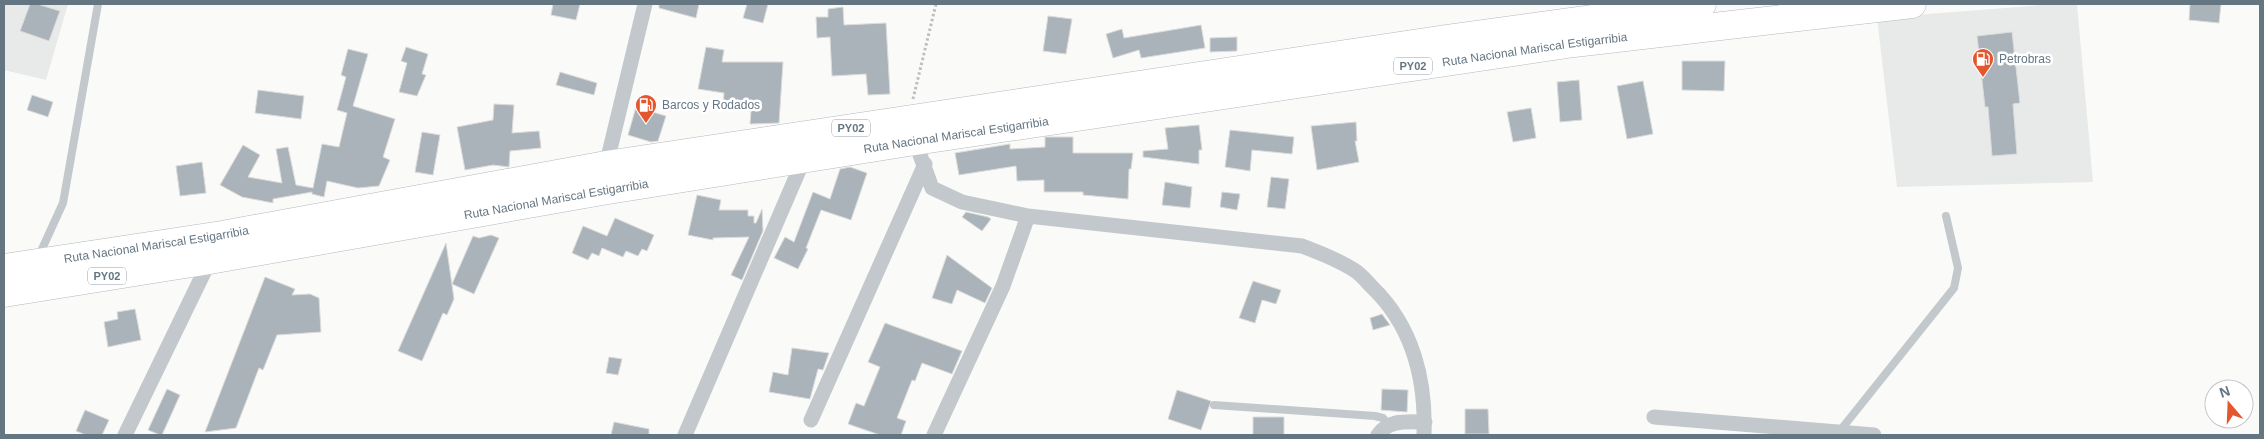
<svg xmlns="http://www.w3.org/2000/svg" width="2264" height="439" font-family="Helvetica,sans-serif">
	<rect width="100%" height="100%" fill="#fafaf8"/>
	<path fill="#e8e9e9" d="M4,4H68L46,80L4,70Z
		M2055,4H2077L2093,182L1897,187L1877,18Z"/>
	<path fill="#aab3b9" stroke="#dcdcda" d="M30,4H37L60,11L49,41L20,31Z
		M553,4H580L576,20L551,15Z
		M659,4H699L696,18L659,8Z
		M747,4H768L763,23L743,18Z
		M2190,4H2221L2219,23L2189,20Z
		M843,7L844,25L886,23L890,94L868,95L866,74L832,76L830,37L817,38L816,17H828V9Z
		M1048,16L1072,19L1066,54L1043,51Z
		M1201,25L1205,48L1141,58L1139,50L1113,58L1106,34L1122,29L1124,38Z
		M2012,32L2020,103L2013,104L2017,154L1992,156L1988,107H1985L1977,36Z
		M1237,37V51L1210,52V38Z
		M406,47L428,54L422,74L426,75L417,96L399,92L407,63L401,61Z
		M706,47L724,50L722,62H783L779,123L750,124L751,111L723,109L724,93L698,89Z
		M348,49L368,54L353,106L395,119L383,157L390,160L379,186L358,188L327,181L324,197L312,194V192L273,199V203L242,197L220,185L243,145L260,155L248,177L282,183L276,149L288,147L296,185L313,188L322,144L339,147L347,113L337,110L346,77L341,75Z
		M1682,61H1725L1724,91L1682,90Z
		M560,72L597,83L594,95L556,85Z
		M1579,80L1582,120L1560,122L1557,82Z
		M1643,81L1653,134L1627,139L1617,86Z
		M258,90L304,96L301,119L255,113Z
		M32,95L53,102L48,117L27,110Z
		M494,104L514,105L512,133L539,131L541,148L510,151L509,167L493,165L465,170L457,127L493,120Z
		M636,107L666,116L658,141L651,142L628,135Z
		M1531,108L1536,138L1513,142L1507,112Z
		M1356,122L1357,141H1355L1359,162L1317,170L1311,126Z
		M1199,125L1202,150H1199V164L1143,157V151L1168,149L1165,128Z
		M1230,130L1294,137L1292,154L1252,150L1250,171L1225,167Z
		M422,132L440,135L433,175L415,172Z
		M1045,137H1073V153H1133L1131,169H1129L1128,199L1083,195V192H1044V180L1017,181L1016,166L959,175L955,153L1010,144V149L1045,147Z
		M202,162L206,193L180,196L176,166Z
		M850,167L867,173L851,220L821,210L806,248L808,249L798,269L774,258L785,237L794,242L813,192L830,199L840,169Z
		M1271,177L1289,179L1285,209L1267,207Z
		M1165,182L1192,187L1190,208L1162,205Z
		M1222,192L1240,194L1237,210L1220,207Z
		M697,195L721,200L719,210H748V216H754V223H756L762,209L763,231L742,280L731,275L749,237L713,238V240L688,235Z
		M966,212L988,217L991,219L982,231L962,217Z
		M615,218L654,235L647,251L642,249L638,256L626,251L623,257L602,248L599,256L592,253L588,260L572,253L583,226L607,236Z
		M491,235L499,238L474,294L452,284L473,236L479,238Z
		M446,243L454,299L447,315L443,313L422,361L398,351Z
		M947,255L992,288L985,303L957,290L952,304L932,298Z
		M265,277L295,289L292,295L310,294L319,298L321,332L277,335L263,370L259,368L236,428L205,432Z
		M1253,281L1281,290L1276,304L1262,300L1255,323L1239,318Z
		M135,309L141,340L108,347L104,322L118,319L117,312Z
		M1382,314L1390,325L1373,330L1370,318Z
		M885,323L962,351L952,374L922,363L915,381L912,380L897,418L906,421L901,435H880L848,424L856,403L864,406L880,367L868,362Z
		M792,348L829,353L823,370L818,369L810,399L769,392L773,372L788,375Z
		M609,357L622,359L618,375L606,373Z
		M167,389L180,395L162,435H160L148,430Z
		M1382,389L1408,390L1407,412L1381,410Z
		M1177,390L1211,401L1201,430L1168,419Z
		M1465,409H1488L1489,434H1465Z
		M85,410L109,420L102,435H86L76,431Z
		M1253,417H1284V435H1253Z
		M614,422L649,429V435H611Z"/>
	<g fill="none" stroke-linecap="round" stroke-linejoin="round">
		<g stroke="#b4b9bd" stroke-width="29">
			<g id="highway">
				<path id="s1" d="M4,268L222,235L606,165L1446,39L1702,4"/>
				<path id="s2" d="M4,293L210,260L602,191L915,141L1574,43L1912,4"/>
			</g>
		</g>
		<path stroke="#bbbfc2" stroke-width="3" stroke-dasharray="2.5 2.5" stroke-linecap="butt" d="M913,99L936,4"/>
		<path stroke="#c3c8cc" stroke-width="8" d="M41,258L42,249L63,203L98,4
			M1214,405L1375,416L1383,418L1389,425
			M1839,432L1954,288L1958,268L1946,216"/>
		<path stroke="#c3c8cc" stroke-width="15" d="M915,141L932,188L962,202L1028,216L1302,246C1320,253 1337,259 1354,270C1361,274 1367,282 1373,288C1413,327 1426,381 1424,435
			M605,170L645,4
			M1654,417L1874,435
			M811,420L925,164
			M125,435L210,260
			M685,435L803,161
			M934,435L1003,286L1028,216
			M1378,435C1389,419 1407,422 1425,422"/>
		<use href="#highway" stroke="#fff" stroke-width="28"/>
	</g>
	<defs>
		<g id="fuel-pin" transform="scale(1.125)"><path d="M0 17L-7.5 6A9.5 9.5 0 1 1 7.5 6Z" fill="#e4572e" stroke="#fff"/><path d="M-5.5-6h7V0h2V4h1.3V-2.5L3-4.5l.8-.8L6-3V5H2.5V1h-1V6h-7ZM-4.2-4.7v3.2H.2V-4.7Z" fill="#fff"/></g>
	</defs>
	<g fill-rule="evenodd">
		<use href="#fuel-pin" x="1983" y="59"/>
		<use href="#fuel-pin" x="646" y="105"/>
	</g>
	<g text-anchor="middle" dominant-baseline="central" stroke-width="5" stroke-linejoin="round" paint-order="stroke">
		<g fill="#fff" stroke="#939fa8" stroke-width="1">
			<rect x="1394" y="57.5" width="38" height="17" rx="4"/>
			<rect x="832" y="119.5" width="38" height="17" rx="4"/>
			<rect x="88" y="267.5" width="38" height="17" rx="4"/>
		</g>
		<g font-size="11" font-weight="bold" fill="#657683">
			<text x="1413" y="66">PY02</text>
			<text x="851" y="128">PY02</text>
			<text x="107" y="276">PY02</text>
		</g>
		<g font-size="12" fill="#657683" stroke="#fff">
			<text stroke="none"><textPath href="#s2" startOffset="1550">Ruta Nacional Mariscal Estigarribia</textPath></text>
			<text stroke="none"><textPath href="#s2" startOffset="965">Ruta Nacional Mariscal Estigarribia</textPath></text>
			<text stroke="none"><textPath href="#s2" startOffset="560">Ruta Nacional Mariscal Estigarribia</textPath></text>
			<text stroke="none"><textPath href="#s1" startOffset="154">Ruta Nacional Mariscal Estigarribia</textPath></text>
		</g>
		<g font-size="12" fill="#657683" stroke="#fff" text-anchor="start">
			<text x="1999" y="59">Petrobras</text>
			<text x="662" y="105">Barcos y Rodados</text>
		</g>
	</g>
	<rect width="2264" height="439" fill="none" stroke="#657683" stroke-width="10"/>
	<g transform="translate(2229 404) rotate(341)"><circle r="24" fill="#ffffff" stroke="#c1c8cd"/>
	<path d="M0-4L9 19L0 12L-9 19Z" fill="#e4572e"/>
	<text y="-8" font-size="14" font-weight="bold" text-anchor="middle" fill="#657683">N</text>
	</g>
</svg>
